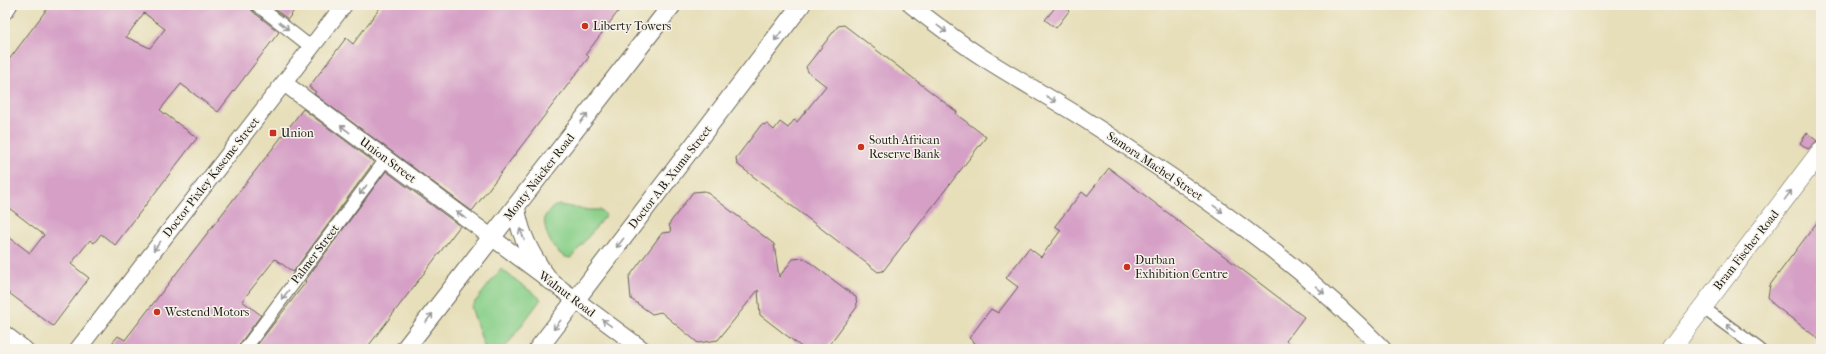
<svg xmlns="http://www.w3.org/2000/svg" width="1826" height="354" font-family="'IM FELL French Canon',serif">
	<rect width="100%" height="100%" fill="#f7f3e8"/>
	<filter id="ink" filterUnits="userSpaceOnUse"><feTurbulence type="fractalNoise" baseFrequency=".025" numOctaves="2"/><feDisplacementMap in="SourceGraphic" scale="8" xChannelSelector="R" yChannelSelector="G"/><feConvolveMatrix kernelMatrix="1 2 1 2 8 2 1 2 1" color-interpolation-filters="sRGB"/></filter>
	<filter id="wash" filterUnits="userSpaceOnUse"><feTurbulence type="fractalNoise" baseFrequency=".012" numOctaves="4" result="noise"/><feDisplacementMap in="SourceGraphic" scale="16" xChannelSelector="R" yChannelSelector="G"/><feGaussianBlur stdDeviation="0.9" result="paint"/><feColorMatrix in="noise" values="0 0 0 0 0 0 0 0 0 0 0 0 0 0 0 0 0 1.4 0 .05"/><feComposite in="paint" operator="in"/></filter>
	<g filter="url(#wash)">
		<rect width="100%" height="100%" fill="#e7dfba"/>
		<path fill="#8ad08a" stroke="#537653" d="M559,205L589,210H601L606,215L571,258C555,258 542,230 545,216L553,207Z
			M501,269L541,299L504,349H485L471,307Z"/>
		<g id="blocks">
			<path fill="#d59fc6" fill-rule="evenodd" d="M50,5H250L252,11L279,32L218,112L181,84L160,110L197,138L115,245L101,234L94,243L90,240L71,264L89,278L53,326L5,290V234L30,253L44,235L5,205V65ZM144,13L165,29L150,48L126,37Z
				M269,5H298L288,19Z
				M382,5H623L586,54L589,57L472,211L314,94L316,92L309,87L346,38L353,44Z
				M1057,5H1062L1069,11L1056,28L1045,20Z
				M844,25L957,112L956,114L986,137L883,271L878,272L737,164L736,158L761,125L767,124L774,130L780,122L788,128L794,120L797,122L826,86L808,72L806,67L838,26Z
				M303,109L374,162L293,272L275,259L242,301L261,315L239,345L238,349H107L118,336L125,340Z
				M1807,133L1817,141L1808,149L1800,143Z
				M1109,168L1304,317L1286,341L1297,349H971L975,343L969,338L991,309L998,313L1018,287L1006,278L1029,248L1041,257L1061,230L1055,226L1082,192L1087,196Z
				M386,171L460,226L366,349H254L306,282L305,281Z
				M705,191L774,244L779,277L793,259L804,258L856,297L857,307L826,349H804L760,315L758,290L718,340L698,343L661,312L652,314L631,299L629,277L662,233L671,232L669,224L693,192Z
				M1821,217V341L1773,304L1768,297L1770,285Z"/>
		</g>
	</g>
	<g filter="url(#ink)">
		<use href="#blocks" fill-opacity="0" stroke="#636053" stroke-width="1"/>
		<g fill="none" stroke-linecap="round" stroke-linejoin="round">
			<g stroke="#636053" stroke-width="14">
				<path id="minor" d="M257,5L311,47
					M1702,307L1759,349
					M245,349L386,159"/>
			</g>
			<g stroke="#636053" stroke-width="16">
				<path id="tertiary" d="M5,333L26,349"/>
			</g>
			<g stroke="#636053" stroke-width="18">
				<path id="secondary" d="M911,5C934,23 957,41 982,57C1016,79 1053,99 1087,121C1192,188 1296,259 1383,349
					M5,11L9,5
					M284,83L642,349
					M78,349L344,5"/>
			</g>
			<g stroke="#636053" stroke-width="20">
				<path id="primary" d="M516,207C519,235 532,258 549,280
					M405,349L672,5
					M538,349L801,5"/>
			</g>
			<g stroke="#636053" stroke-width="20">
				<path id="trunk" d="M1671,349L1821,151"/>
			</g>
			<use href="#minor" stroke="#fff" stroke-width="12"/>
			<use href="#tertiary" stroke="#fff" stroke-width="14"/>
			<use href="#secondary" stroke="#fff" stroke-width="16"/>
			<use href="#primary" stroke="#fff" stroke-width="18"/>
			<use href="#trunk" stroke="#fff" stroke-width="19"/>
		</g>
		<defs><path id="oneway-shaft" d="M-6 0H5M1.5-3L5.5 0L1.5 3" fill="none" stroke-width="1.6" stroke-linecap="round" stroke-linejoin="round"/></defs>
		<g stroke="#999">
			<use href="#oneway-shaft" transform="translate(284 26) rotate(38)"/>
			<use href="#oneway-shaft" transform="translate(942 29) rotate(37)"/>
			<use href="#oneway-shaft" transform="translate(778 36) rotate(127)"/>
			<use href="#oneway-shaft" transform="translate(1051 99) rotate(31)"/>
			<use href="#oneway-shaft" transform="translate(584 118) rotate(-53)"/>
			<use href="#oneway-shaft" transform="translate(345 129) rotate(-143)"/>
			<use href="#oneway-shaft" transform="translate(363 190) rotate(127)"/>
			<use href="#oneway-shaft" transform="translate(1788 195) rotate(-54)"/>
			<use href="#oneway-shaft" transform="translate(1218 209) rotate(37)"/>
			<use href="#oneway-shaft" transform="translate(461 215) rotate(-144)"/>
			<use href="#oneway-shaft" transform="translate(522 234) rotate(-112)"/>
			<use href="#oneway-shaft" transform="translate(620 243) rotate(128)"/>
			<use href="#oneway-shaft" transform="translate(157 246) rotate(128)"/>
			<use href="#oneway-shaft" transform="translate(1320 290) rotate(41)"/>
			<use href="#oneway-shaft" transform="translate(285 295) rotate(127)"/>
			<use href="#oneway-shaft" transform="translate(429 318) rotate(-52)"/>
			<use href="#oneway-shaft" transform="translate(607 323) rotate(-144)"/>
			<use href="#oneway-shaft" transform="translate(557 325) rotate(128)"/>
			<use href="#oneway-shaft" transform="translate(1731 328) rotate(-143)"/>
		</g>
	</g>
	<g fill="#c8321e" stroke="#f7f3e8" stroke-width="1.5">
		<circle cx="585" cy="26" r="4"/>
		<rect x="269" y="129" width="8" height="8" rx="2"/>
		<circle cx="861" cy="147" r="4"/>
		<circle cx="1127" cy="267" r="4"/>
		<circle cx="157" cy="312" r="4"/>
	</g>
	<g text-anchor="middle" dominant-baseline="central" stroke-width="3" stroke-linejoin="round" paint-order="stroke">
		<g font-size="12" fill="#1c1c1c" stroke="#f7f3e8" text-anchor="start">
			<text x="593" y="26">Liberty Towers</text>
			<text x="281" y="133">Union</text>
			<text x="869" y="140">South African<tspan x="869" dy="14">Reserve Bank</tspan></text>
			<text x="1135" y="260">Durban<tspan x="1135" dy="14">Exhibition Centre</tspan></text>
			<text x="165" y="312">Westend Motors</text>
		</g>
		<g font-size="12" fill="#1c1c1c" stroke="#f7f3e8">
			<text transform="translate(388 160) rotate(37)">Union Street</text>
			<text transform="translate(1155 166) rotate(34)">Samora Machel Street</text>
			<text transform="translate(211 177) rotate(-52)">Doctor Pixley Kaseme Street</text>
			<text transform="translate(539 177) rotate(-52)">Monty Naicker Road</text>
			<text transform="translate(670 177) rotate(-52)">Doctor A.B. Xuma Street</text>
			<text transform="translate(1746 250) rotate(-52)">Bram Fischer Road</text>
			<text transform="translate(315 254) rotate(-53)">Palmer Street</text>
			<text transform="translate(567 294) rotate(37)">Walnut Road</text>
		</g>
	</g>
	<rect width="1826" height="354" fill="none" stroke="#f7f3e8" stroke-width="20"/>
</svg>
